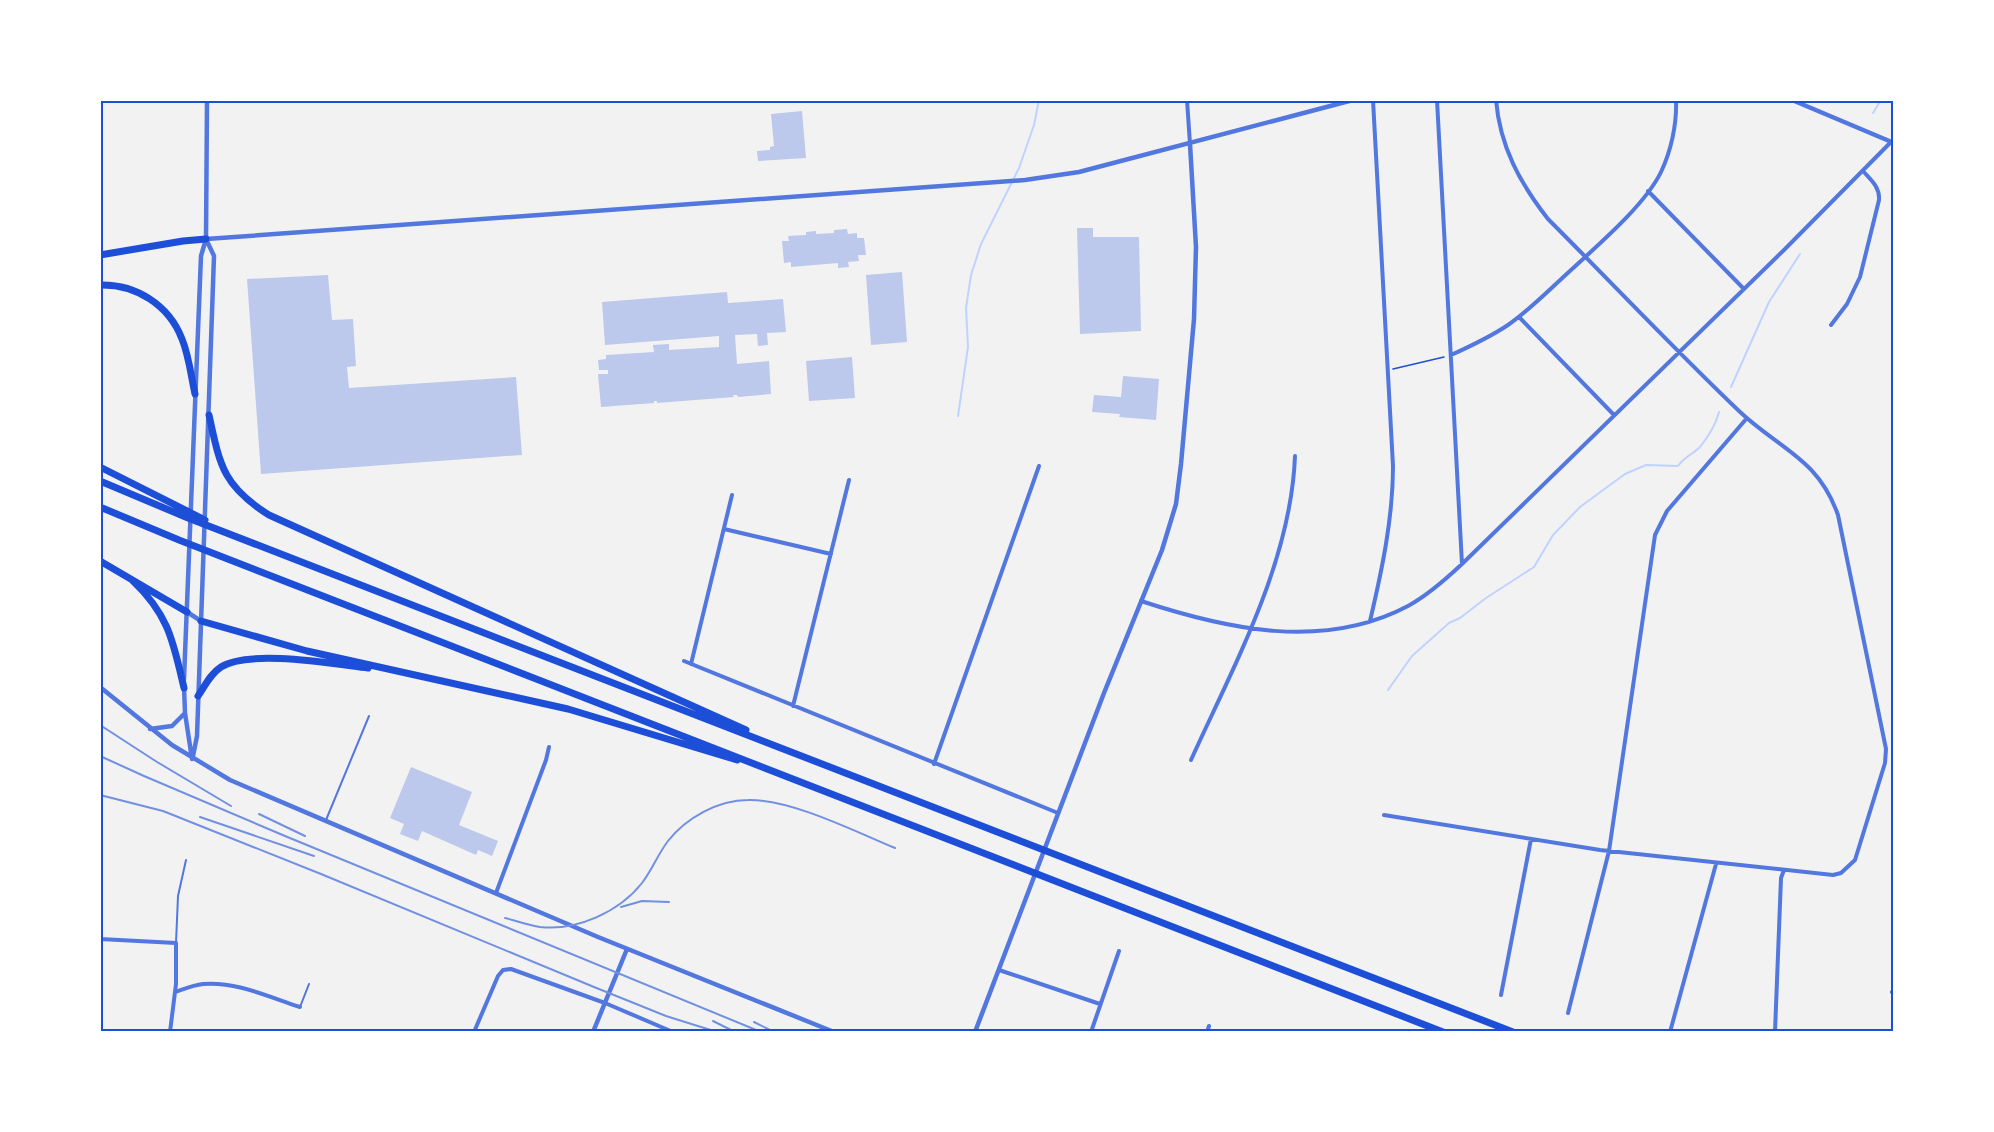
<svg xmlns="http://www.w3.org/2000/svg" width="1994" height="1132" font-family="Barlow,sans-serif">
	<rect width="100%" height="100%" fill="#f2f2f2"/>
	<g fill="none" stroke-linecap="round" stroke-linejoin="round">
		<path stroke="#bfd3fe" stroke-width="2" d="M1873,113L1881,100
			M1731,387L1769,302L1800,254
			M958,416L968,347L966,308L971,275L981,244L1019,168L1034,125L1039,100
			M1388,690L1412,656L1449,623L1460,618L1486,598L1534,567L1553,535L1580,507L1625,474L1646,465L1678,466C1684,457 1693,454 1700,447C1708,437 1716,424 1719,412"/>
	</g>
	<path fill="#bdc9ec" d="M802,111L806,158L758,161L757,151L770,150V147L774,146L771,114Z
		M1077,228H1093V237H1139L1141,331L1080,334Z
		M847,229L848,234L857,233V238H864L866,255H858L859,261L848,262L849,267L838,268V263L791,267V262L784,263L782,241H789L788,236L806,235V232L816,231V234L834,233V230Z
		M902,272L907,342L871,345L866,275Z
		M328,275L332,320L353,319L356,366L347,367L349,388L516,377L522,455L261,474L247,279Z
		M727,292L728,303L783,299L786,332L767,333L768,345L758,346L757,334L735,335L737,364L769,361L771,394L738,397L737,395H733L734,397L657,403V401H654V403L601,407L598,374H608V370H599L598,360L606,359V355L654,352L653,345L669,344V350L719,347V336L605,345L602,302Z
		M852,357L855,398L809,401L806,361Z
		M1123,376L1159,379L1156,420L1119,417L1120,414L1092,412L1094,395L1121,397Z
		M411,767L472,792L459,825L498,841L492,856L478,850L476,855L422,831L418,841L400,834L404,824L390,818Z"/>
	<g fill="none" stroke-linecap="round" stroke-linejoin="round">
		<path stroke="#1d4ed8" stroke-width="1.5" d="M1393,369L1444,357"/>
		<path stroke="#5277de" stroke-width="2" d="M326,820L369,716
			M176,943L178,896L186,860
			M300,1007L309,984"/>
		<path stroke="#5277de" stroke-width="4" d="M1187,100L1190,144
			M1437,100L1462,564
			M1648,191L1743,288
			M1519,317L1614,415
			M1831,325L1847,304L1860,277L1879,200C1880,187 1871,180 1863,171
			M1451,355C1471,346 1490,337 1508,325C1531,309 1550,289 1571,270C1598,245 1645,205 1661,172C1671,151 1677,124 1676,100
			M724,529L831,554
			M1141,601C1226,629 1323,651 1408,606C1428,595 1445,580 1462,564L1785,249L1891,142
			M1370,621C1382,570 1393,518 1393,466L1373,100
			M684,661L1058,813
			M691,664L732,495
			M793,706L849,480
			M1191,760C1234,665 1291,562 1295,456
			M934,764L1039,466
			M1384,815L1600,850L1833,875L1841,873L1855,860L1885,763L1886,749L1838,515C1818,458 1779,449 1739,411C1674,349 1612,283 1548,219C1520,183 1500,147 1496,100
			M496,893L546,760L549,747
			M100,939L176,943V984L170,1032
			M999,970L1100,1004
			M175,992C184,989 193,985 203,984C235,981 269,997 300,1007
			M1892,992L1894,993
			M1501,995L1531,839
			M1568,1013L1609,851L1655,535L1667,511L1747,418
			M474,1032L498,976L503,970L511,969L605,1003L673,1032
			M1091,1032L1119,951
			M1207,1032L1209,1026
			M1670,1032L1716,864
			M1775,1032L1781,878L1784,870"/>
		<path stroke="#5277de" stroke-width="4.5" d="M1792,100L1894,143
			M206,239L1025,180L1079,172L1353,100
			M187,612L201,621
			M184,679L201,256L206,239L207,100
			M100,687L172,745L230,780L598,937L834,1032
			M184,687L185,713L192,759
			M150,729L172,726L184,714
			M193,756L197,736L214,256L206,239
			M593,1032L627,949
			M975,1032L1104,693L1162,550L1176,504L1181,464L1194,319L1196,247L1190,144"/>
		<path stroke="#1d4ed8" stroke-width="7" d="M100,255L183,241L206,239
			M100,285C136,284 169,305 182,339C189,356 191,376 195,394
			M209,415C220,466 223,486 269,515L746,730
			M100,467L205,520
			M100,481L188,518L1513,1032
			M100,507L179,540L1443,1032
			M100,561L187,612
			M132,580C169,615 173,641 184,688
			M201,621L307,651L568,709L737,760
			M198,696C205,686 210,674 221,667C249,649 334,664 368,668"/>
		<path stroke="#7290e2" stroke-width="2" d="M100,725L157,762L231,806
			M100,756L144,776L285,836L761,1032
			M100,795L163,811L321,874L594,987L666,1016L717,1032
			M259,814L305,836
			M200,817L314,856
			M621,907L642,901L669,902
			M505,918C517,921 528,925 540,927C577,931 619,912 642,883C652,870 658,854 668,841C686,818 718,800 748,800C791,799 854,831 895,848
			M713,1021L735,1032
			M754,1022L774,1032"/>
	</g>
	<rect width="1994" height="1132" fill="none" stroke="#ffffff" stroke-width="204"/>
	<rect x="102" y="102" width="1790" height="928" fill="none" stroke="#1d4ed8" stroke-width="2"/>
</svg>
